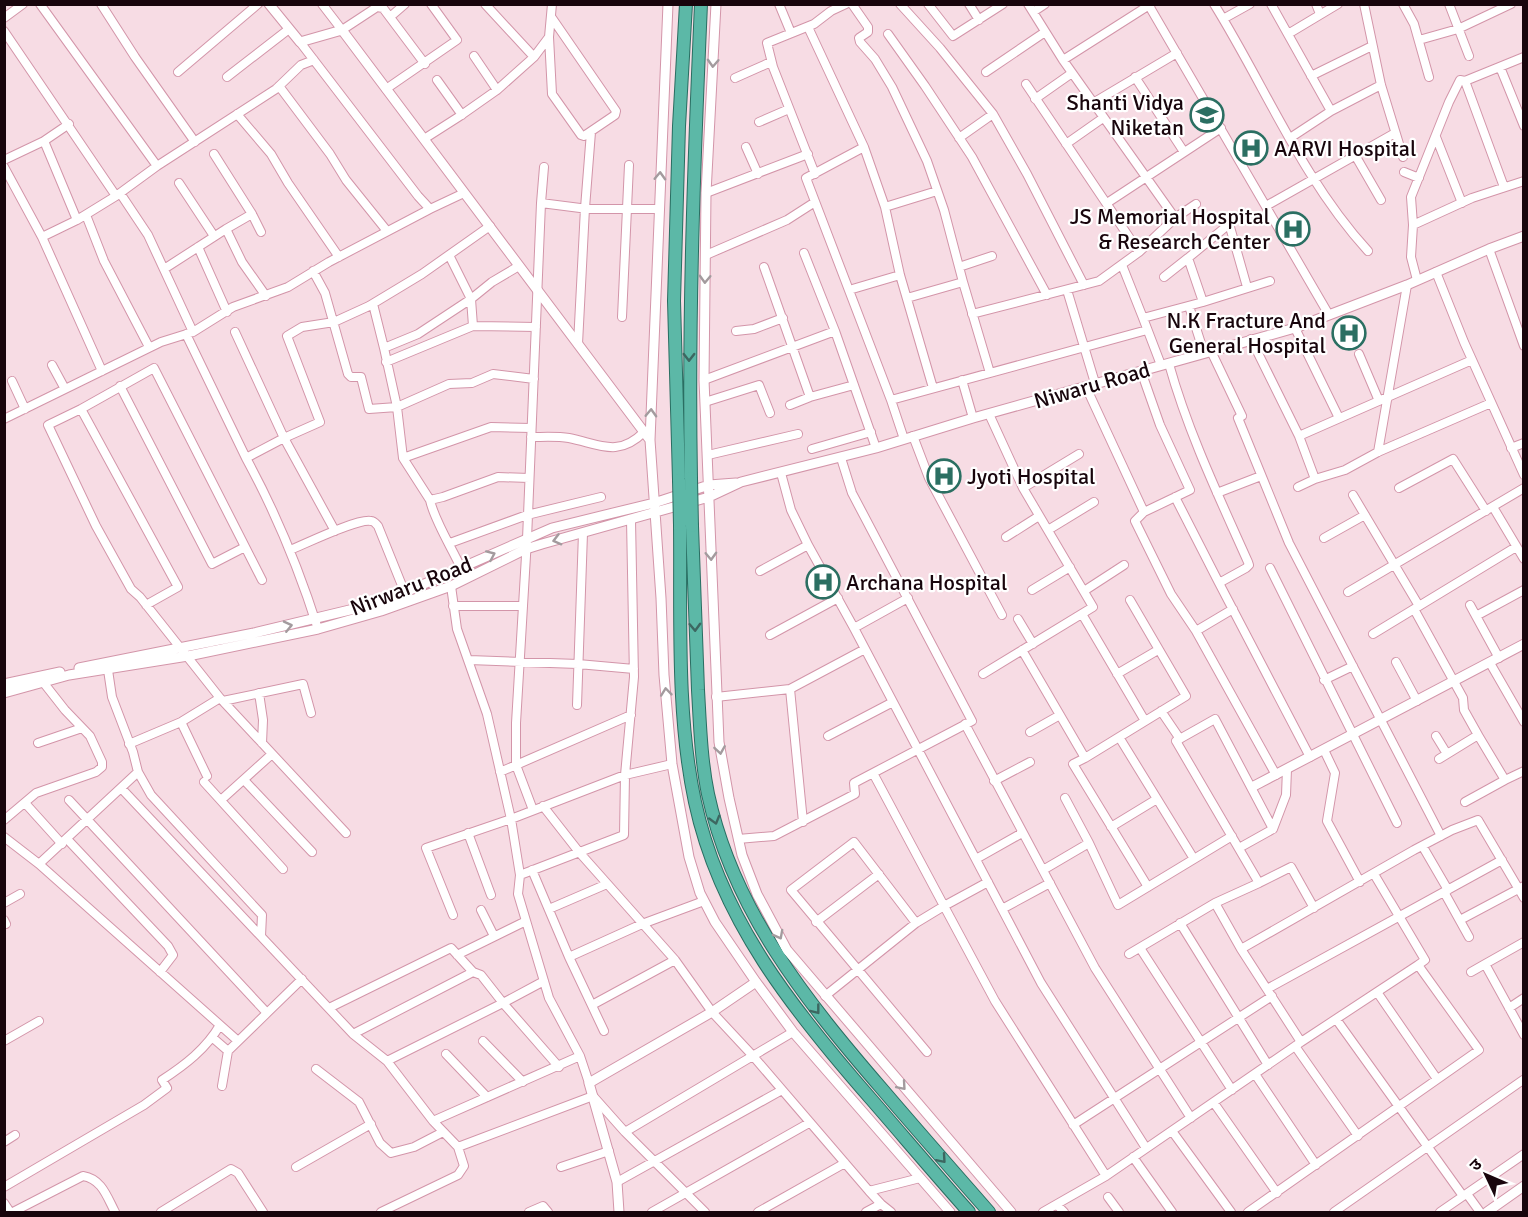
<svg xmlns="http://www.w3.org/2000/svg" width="1528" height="1217" font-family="Signika,'Noto Sans Devanagari',sans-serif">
	<rect width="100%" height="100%" fill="#f7dce4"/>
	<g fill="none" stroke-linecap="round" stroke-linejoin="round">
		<g stroke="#d395a9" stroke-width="10">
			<path id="minor" d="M101,4L135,57L195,142
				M322,4L342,30L377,7L383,8L425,64
				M485,4L534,57
				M779,4L791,33
				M852,4L868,27V32L859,38L860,42L875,59L892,87L927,161L944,210L963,282L907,298
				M900,4L940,48L993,114
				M928,4L953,36L1003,4
				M969,4L979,20
				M1028,4L1063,60L1175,218
				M1148,4L1329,315
				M1214,4C1265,86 1302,179 1368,251
				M1271,4L1331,111
				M1316,4L1320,14
				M1364,4L1381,85L1403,157
				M1403,4L1414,24L1429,77
				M1449,4L1469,56
				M1033,12L1045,4
				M390,17L405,4
				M4,18L23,4
				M1223,19L1250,4
				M808,27L864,147L885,207L900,275L933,388
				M4,31L116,196
				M888,34L925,86L972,157L1047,295
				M1288,34L1338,4
				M549,37L552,94L581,135L584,136L615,115L616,111L552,18
				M1419,40L1458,29L1511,4
				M300,42L418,196L430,209L464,193
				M474,56L497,90
				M1063,60L1151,4
				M1500,67L1524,126
				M178,72L258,4
				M986,72L1045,32
				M1311,76L1372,46
				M227,77L289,29
				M1135,77L1184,152
				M735,78L771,62
				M437,80L462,115
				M1465,81L1504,187
				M1026,84L1139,252
				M279,86L330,154L346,180L387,231
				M386,89L457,40L431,4
				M1035,99L1072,73
				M1093,103L1177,53
				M237,114L271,154L288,183L339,257
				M759,122L789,109
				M1436,137L1462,203
				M959,138L993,114L1027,174L1084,285
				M1290,138L1331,111L1381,85
				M424,139L460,116L497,90L534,57L549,37L552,4
				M44,141L69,124
				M1066,144L1103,118
				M746,147L758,174
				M864,147L806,178L891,400
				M214,154L252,214L226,229
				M1355,155L1381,200
				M4,160L44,141L77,220L116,196L157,166L40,4
				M157,166L276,89L301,65L314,60
				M4,167L42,237L102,371
				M1404,172L1419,178
				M815,174L773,67L767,43L814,24L831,11L846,4
				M179,183L214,236
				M120,193L148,235L193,332
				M706,193L808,154
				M541,203L544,167
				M1107,203L1221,128
				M1266,206L1395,133
				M885,207L937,191
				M252,214L261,232
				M86,215L104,261L149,347
				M1413,225L1411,197L1449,102L1460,80L1465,81L1524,57
				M42,237L77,220
				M198,247L227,312
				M1489,249L1524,346
				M804,253L835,331L876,448
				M449,255L471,299L418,334L384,348L397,407L449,384L472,383L493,374L534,379
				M706,255L787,220L815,202
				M1122,265L1143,318
				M764,267L810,397
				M959,267L992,256
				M164,269L226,229L242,262L266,296
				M313,271L325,293L348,374L351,377H361L369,409L397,407L403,458L430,500
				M1436,272L1464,342L1524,475
				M1164,277L1188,258
				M1417,280L1411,257L1413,225L1472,198L1524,181
				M963,282L990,373
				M849,290L900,275
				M1067,290L1095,383
				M1203,302L1188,258L1228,225L1230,227L1247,287
				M373,304L384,348
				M1189,306L1204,353
				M972,314L1099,281L1139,252L1175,218L1196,204
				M622,317L629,165
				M473,326L471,299L492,282L519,266
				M1295,328L1339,418
				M736,331L754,329L783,318
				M186,334L246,458L284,438L235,332
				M1251,339L1299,436
				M578,344L585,208L591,132
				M1211,351L1242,416L1238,418L1289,543L1441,836
				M1359,354L1379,401
				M1472,360L1299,436L1315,479L1345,470L1378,452L1491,403
				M386,362L473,326L536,327
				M1169,364C1188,432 1219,497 1248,562L1249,565L1246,568L1219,583L1310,757
				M52,365L65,389
				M1161,365L1143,318L1203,302L1270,281
				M704,380L835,331
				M962,380L973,418
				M12,381L25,409
				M120,386L212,564L245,547
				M1086,387L1144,512L1190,490L1160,425L1141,371
				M705,402L759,385L770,413
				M790,405L810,397L854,385
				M81,409L178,587L146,605
				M4,419L161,342L193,332L233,307L288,287L329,262L430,209
				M913,436L929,478L1002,615
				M531,437C543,437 557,436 569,438C599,444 618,458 644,432
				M904,439L891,400L1147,330
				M1511,448L1524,443
				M812,449L871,432
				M1378,452L1407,285
				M708,455L798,434
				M246,458C276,513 299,569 318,629
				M403,458L491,427L531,428
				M781,473L791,510L808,545L854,628L1041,983L1146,1148
				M1298,487L1315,479
				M1023,488L1079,454
				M1399,488L1453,459L1486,511
				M1217,493L1261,476
				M1353,495L1419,606
				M1175,497L1219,583
				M1493,507L1524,559
				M1144,512L1135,521L1171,594L1196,631L1276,775
				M1048,530L1094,502
				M335,531L284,438L320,422L287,336L302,327L334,322L369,306L422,274L490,226
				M1006,537L1039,516
				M1324,538L1365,515
				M450,543L527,515L601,497
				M290,550C305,544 358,518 371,521C374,521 376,524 378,526L405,593
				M461,568C452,548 434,520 430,500L443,497L498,477L529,478
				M1270,568L1397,823
				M760,571L808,545
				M262,580L154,368L81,409L48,425L96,526L131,589L140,597L220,698L346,833
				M451,586L457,629L487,714L511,819L426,848L453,915
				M1032,590L1070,567
				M1084,591L1124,565
				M1348,592L1524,488
				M1470,605L1476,616
				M453,606H523
				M1414,609L1463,698L1464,710L1478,735
				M1082,614L1145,721
				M1018,619L1033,644
				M854,628L908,598
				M1196,631L1233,609
				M1373,634L1516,547
				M770,635L838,598
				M1022,650L1085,758L1186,696L1130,600
				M1499,658L1476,616L1524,590
				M469,660L578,664L634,669
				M1396,662L1417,701
				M1490,663L1524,722
				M108,670L112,697L133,752L138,772L39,864L238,1041
				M983,674L1093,607L1023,488L989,414
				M1117,674L1158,650
				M1324,680L1353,666
				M259,693L263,720L262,743
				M716,697L790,689
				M223,701L303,684L311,713
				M577,705L583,533
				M1161,711L1180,739
				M181,722L207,776
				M965,724L1095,968L1191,1118
				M1030,732L1060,715
				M828,736L893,702
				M1436,736L1447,754
				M38,743L82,728
				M129,744L181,722L220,698
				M1324,750L1335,773L1327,821L1360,882
				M1085,758L1073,764L1148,887
				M1439,759L1478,735L1505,780L1524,771
				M138,772L151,795L262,915L261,936
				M500,772L631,715
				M244,780L312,852
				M994,781L1030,762
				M204,782L283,869
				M121,788L353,1034L387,1061L433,1121L458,1147L464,1166L458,1175L381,1212
				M1065,798L1089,843
				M69,800L267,1013L302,979
				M221,800L272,754
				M1465,802L1505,780
				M25,803L62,844
				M543,806L579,852L675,960L712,1012L753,1056L869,1191
				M533,810L516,765V723L527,539L541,203L588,209H659
				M4,820L36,793L96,772L102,767V762L90,736L65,710L43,682
				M803,822L790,689L865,649
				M1111,827L1157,799
				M1273,829L1286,795L1287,769
				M468,833L491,895
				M4,837L39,864
				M67,839L168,946L173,955L160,972
				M738,839L774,836L855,794L854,783L873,773
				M1423,847L1448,890
				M976,859L1022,833
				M1194,859L1232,836
				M532,870L569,957L642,924L704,901
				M1043,870L1089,843L1118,905L1194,859L1119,737
				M1374,874L1425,960L1418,965
				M520,875L624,835L625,775L634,677L631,520
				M988,882L944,906L995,1001L1106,1176
				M1259,883L1291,867L1314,908
				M1444,892L1469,937
				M4,903L20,894
				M1215,903L1241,949
				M549,909L607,884
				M1002,909L1050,883
				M481,910L494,936
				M4,920L6,924
				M1460,920L1524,886
				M816,922L879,874
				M916,923L854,842L791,890L927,1052
				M1180,923L1268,1065
				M1524,942L1485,964L1524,1035
				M1140,948L1232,1090
				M1129,954L1215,903L1259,883L1176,741L1215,719L1273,829L1239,848
				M457,955L526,921
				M569,957L604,1031
				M1471,972L1485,964
				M544,981L503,1003L559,1067
				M1267,989L1502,860
				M1377,992L1437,1079
				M825,996L916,923L944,906L873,773L972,721L852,493L841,458
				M592,1005L675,960
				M329,1008L451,948L473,972L353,1034
				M1509,1008L1524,998
				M1336,1019L1463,1196
				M213,1038L228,1051
				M4,1041L39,1021
				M483,1041L523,1082
				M1295,1046L1358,1136
				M446,1054L487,1097
				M387,1061L503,1003L481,975L473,972
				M316,1069L359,1102L380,1143L391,1153L414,1147L443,1132
				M1255,1074L1316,1165
				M589,1083L580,1056L549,998L518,894L520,875L511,819L625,775L672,764
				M222,1086L228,1051L267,1013
				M1214,1103L1277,1193
				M433,1121L580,1056
				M1073,1125L1272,996
				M1172,1131L1231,1212
				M625,1132L793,1032
				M4,1142L15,1135
				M458,1147L593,1096L625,1132L705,1212
				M1133,1157L1172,1212
				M296,1167L371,1124
				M561,1167L609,1151
				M617,1182L782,1090
				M4,1187L144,1105L167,1088L162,1080C185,1065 206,1049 220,1025
				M1467,1194L1480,1212
				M1108,1197L1119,1212
				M4,1203L10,1212
				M881,1204L891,1212
				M1057,1205L1064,1212
				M13,1212L83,1176C102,1179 107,1197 115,1212
				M161,1212L231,1169L238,1173L263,1212
				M529,1212L543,1206L548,1212
				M652,1212L809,1123
				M758,1212L845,1163
				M866,1212L881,1204L869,1191L920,1178
				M1043,1212L1106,1176L1301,1042
				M1248,1212L1479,1050L1418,965L1301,1042L1241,949L1414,850L1452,830L1478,820L1524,898
				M1334,1212L1523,1080
				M1440,1212L1524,1154"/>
		</g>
		<g stroke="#d395a9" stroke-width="11">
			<path id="tertiary" d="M269,4L300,42L342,30L650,440
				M668,4L650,440L661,598L664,675L672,764L689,857L700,893L715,922L756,982L793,1032L950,1212
				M716,4L706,193L704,380L719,742L729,798L742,855L757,894L787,950L1011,1212
				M79,668L254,633L383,602L552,528L654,503L709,485L736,483
				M4,684L60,672
				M4,693L69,675L188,656L318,629L381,611L451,586L526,549L542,544L709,497L741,482L876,448L973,418L1295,328L1407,285L1489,249L1524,236
				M1252,787L1524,644
				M619,1212L617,1182L589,1083L712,1012L756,982
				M1487,1212L1524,1186"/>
		</g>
		<g stroke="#2a6e62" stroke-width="14">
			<path id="trunk" d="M691,478C688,320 694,162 701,4
				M679,480L674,301L679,126L686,4
				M680,525C681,614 676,714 695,802C720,919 794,1011 871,1099C904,1137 936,1175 969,1212
				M692,526C694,581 696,635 698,690C700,724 701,760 708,794C733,910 806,1001 882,1089C917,1130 953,1171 989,1212"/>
		</g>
		<use href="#minor" stroke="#fff" stroke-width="8"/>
		<use href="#tertiary" stroke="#fff" stroke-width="9"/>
		<use href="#trunk" stroke="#5cb8a7" stroke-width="12"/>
		<g stroke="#2a6e62" stroke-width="14" stroke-linecap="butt">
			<path id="trunk-bridge" d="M691,478L692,526
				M679,480L680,525"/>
		</g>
		<use href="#trunk-bridge" stroke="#5cb8a7" stroke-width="12"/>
	</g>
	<defs><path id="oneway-chevron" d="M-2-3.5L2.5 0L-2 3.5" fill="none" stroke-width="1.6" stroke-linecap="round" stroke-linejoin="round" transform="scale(1.5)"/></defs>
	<g stroke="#a39b9e">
		<use href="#oneway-chevron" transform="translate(713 63) rotate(93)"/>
		<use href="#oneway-chevron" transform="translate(660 176) rotate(-88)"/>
		<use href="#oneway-chevron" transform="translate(705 279) rotate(92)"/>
		<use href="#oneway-chevron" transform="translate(651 413) rotate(-88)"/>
		<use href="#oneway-chevron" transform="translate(557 540) rotate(165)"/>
		<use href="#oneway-chevron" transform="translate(491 555) rotate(-24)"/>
		<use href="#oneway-chevron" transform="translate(711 556) rotate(88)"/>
		<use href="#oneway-chevron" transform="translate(288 626) rotate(-13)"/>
		<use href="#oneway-chevron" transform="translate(666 692) rotate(-96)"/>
		<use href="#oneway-chevron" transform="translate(720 750) rotate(81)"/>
		<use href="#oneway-chevron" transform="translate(779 935) rotate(62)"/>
		<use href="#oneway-chevron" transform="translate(902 1086) rotate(49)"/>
	</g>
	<g stroke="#3d6761">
		<use href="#oneway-chevron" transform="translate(689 357) rotate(90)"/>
		<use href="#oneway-chevron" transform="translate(695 627) rotate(88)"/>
		<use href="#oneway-chevron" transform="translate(715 820) rotate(74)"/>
		<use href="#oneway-chevron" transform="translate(816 1010) rotate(52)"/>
		<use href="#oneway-chevron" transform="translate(942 1159) rotate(49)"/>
	</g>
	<defs>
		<g id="school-ring" transform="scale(1.725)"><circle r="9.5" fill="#fff" stroke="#2b6f62" stroke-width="1.5"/><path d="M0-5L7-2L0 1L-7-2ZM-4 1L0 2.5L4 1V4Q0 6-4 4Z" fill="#2b6f62"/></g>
		<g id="hospital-ring" transform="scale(1.725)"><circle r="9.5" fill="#fff" stroke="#2b6f62" stroke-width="1.5"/><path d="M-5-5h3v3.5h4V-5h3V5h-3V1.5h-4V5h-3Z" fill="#2b6f62"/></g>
	</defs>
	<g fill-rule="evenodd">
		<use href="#school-ring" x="1207" y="115"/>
		<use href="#hospital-ring" x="1251" y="148"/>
		<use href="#hospital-ring" x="1293" y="229"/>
		<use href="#hospital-ring" x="1349" y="333"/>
		<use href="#hospital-ring" x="944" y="476"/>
		<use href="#hospital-ring" x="823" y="582"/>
	</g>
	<g text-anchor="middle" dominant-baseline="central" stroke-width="4.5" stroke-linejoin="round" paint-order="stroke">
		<g font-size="22" fill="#18050c" stroke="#fff" text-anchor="end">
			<text x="1184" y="102">Shanti Vidya<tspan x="1184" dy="25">Niketan</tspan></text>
			<text x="1274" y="148" text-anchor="start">AARVI Hospital</text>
			<text x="1270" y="216">JS Memorial Hospital<tspan x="1270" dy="25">&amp; Research Center</tspan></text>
			<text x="1326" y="320">N.K Fracture And<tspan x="1326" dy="25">General Hospital</tspan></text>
			<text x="967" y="476" text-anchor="start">Jyoti Hospital</text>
			<text x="846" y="582" text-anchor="start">Archana Hospital</text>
		</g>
		<g font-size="22" fill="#18050c" stroke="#fff">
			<text transform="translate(1092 385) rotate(-16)">Niwaru Road</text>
			<text transform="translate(411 586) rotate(-21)">Nirwaru Road</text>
		</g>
	</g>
	<rect width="1528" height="1217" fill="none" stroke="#18050c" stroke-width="12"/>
	<g transform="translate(1486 1175) rotate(314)" stroke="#ffffff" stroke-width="4.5" paint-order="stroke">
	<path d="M0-4.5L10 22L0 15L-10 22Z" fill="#18050c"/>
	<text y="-9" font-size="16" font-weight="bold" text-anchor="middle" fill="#18050c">उ</text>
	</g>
</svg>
